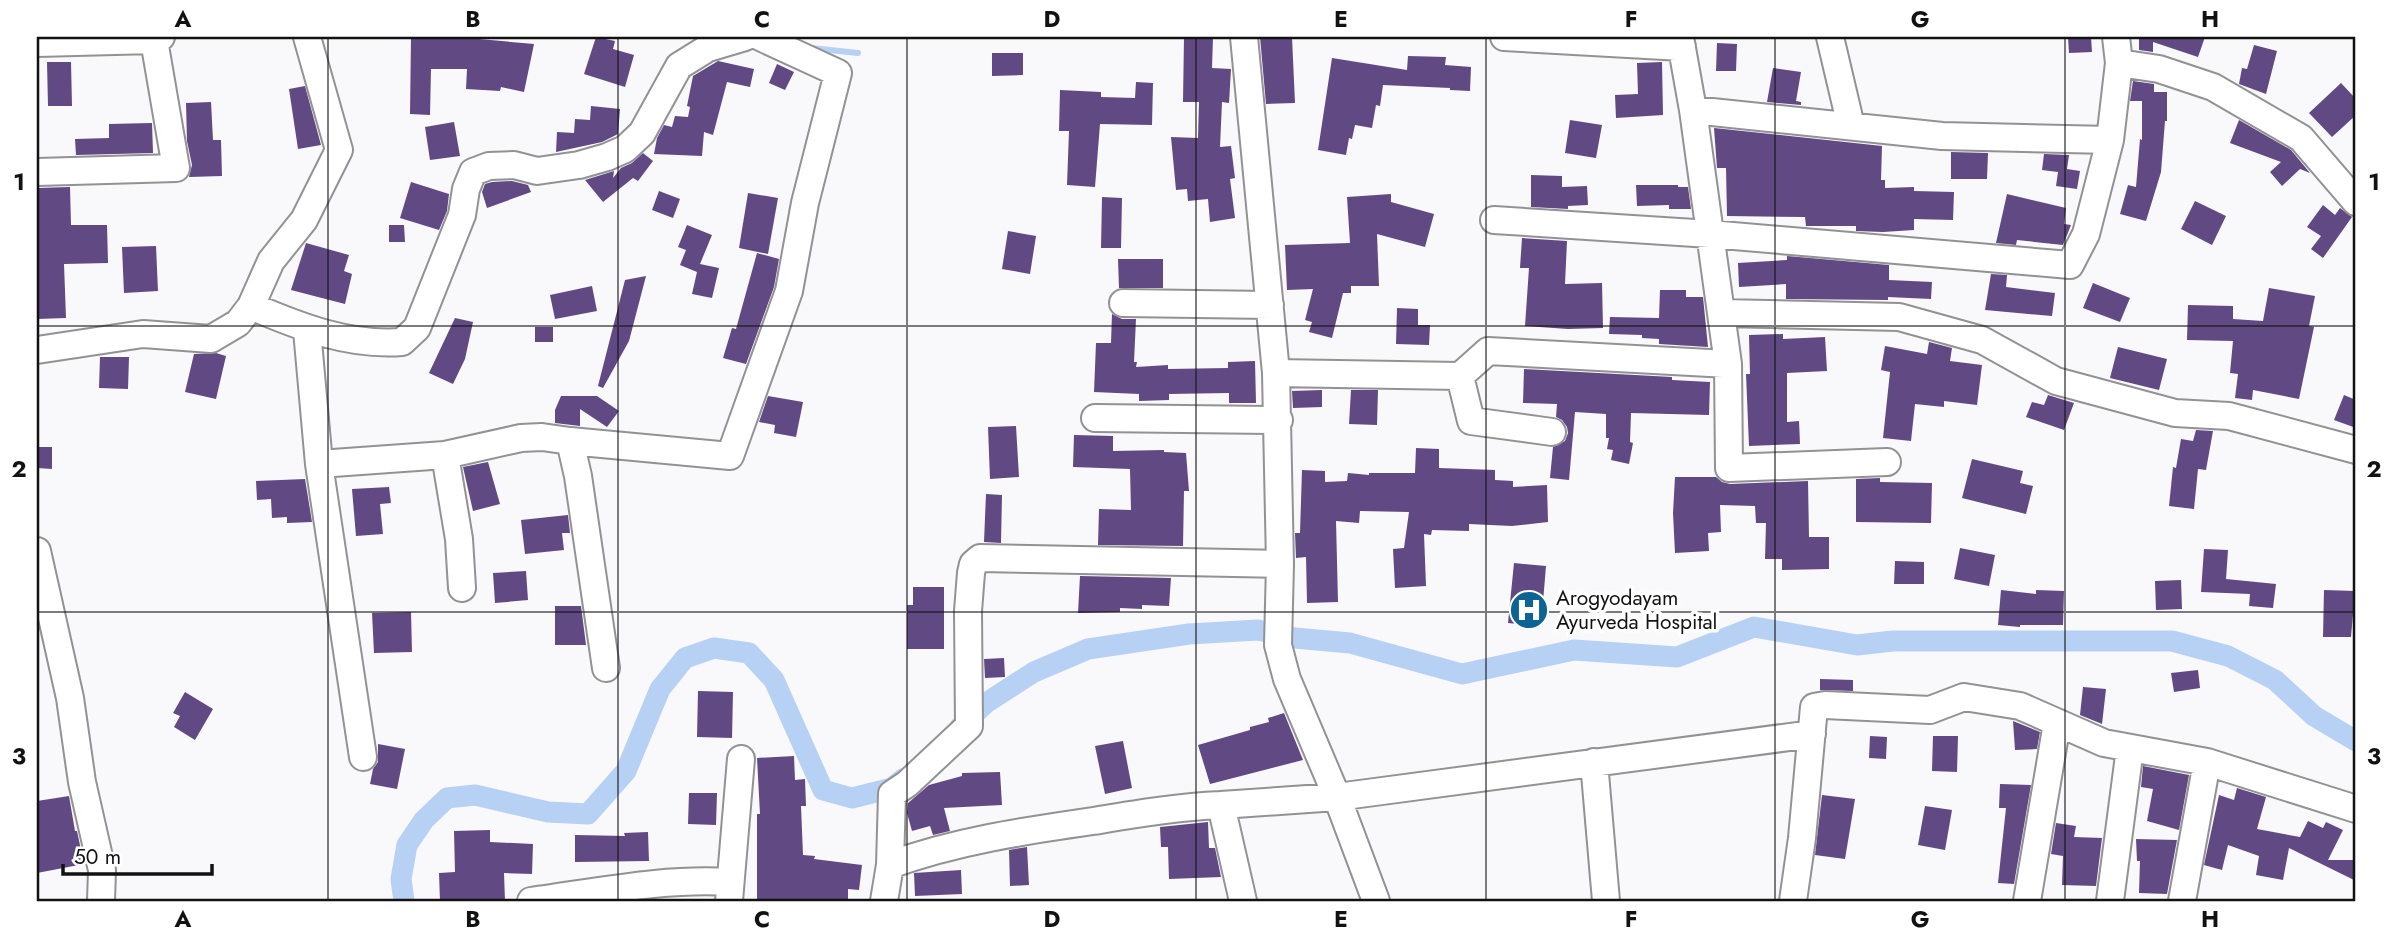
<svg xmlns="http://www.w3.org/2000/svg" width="2393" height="938" font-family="Jost,sans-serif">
	<rect width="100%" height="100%" fill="#f9f8fb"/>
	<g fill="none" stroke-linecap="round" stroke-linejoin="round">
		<path stroke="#b7d1f5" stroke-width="6" d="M811,48L858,53"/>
		<path stroke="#b7d1f5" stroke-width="21" d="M960,727L986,703L1034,672L1088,649L1189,634L1258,630L1295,638L1350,643L1462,674L1574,650L1677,657L1754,627L1857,645L1893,641H2172L2228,656L2275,680L2314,716L2356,741
			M404,901L401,879L407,845L424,820L447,798L475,795L548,812L588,814L626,771L660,689L685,658L714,648L749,653L774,680L823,790L852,798L892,788L903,779"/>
	</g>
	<path fill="#614984" d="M411,37H457L534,44L524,92L501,87L500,91L466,89L467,69H431L430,115L410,114Z
		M596,37L615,41L613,49L634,55L625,87L584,74Z
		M1184,37H1213L1212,68L1231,69L1229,103L1222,102L1220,147L1231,146L1235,178L1230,179L1235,218L1210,222L1208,199L1188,201L1187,189L1176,190L1171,137L1198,138L1199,102H1183Z
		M1260,37H1292L1295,103L1266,104Z
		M2068,37H2091L2092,52L2069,53Z
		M2139,37H2205L2198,57L2153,42V52L2139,50Z
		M1717,43L1737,44L1736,71H1716Z
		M2254,45L2277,51L2266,94L2239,84L2242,68L2247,69Z
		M992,53H1023V75L992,76Z
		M1408,56L1446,57L1445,65L1471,67L1470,91L1450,90V88L1383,85L1380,106L1376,105L1372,128L1355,125L1352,139L1349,138L1346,155L1318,150L1332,58L1407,70Z
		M718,61L754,69L750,87L727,82L713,135L704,132L702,156L654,154L657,138L664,125L672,127L675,116L688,117L690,107L687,106L693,76Z
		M47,62H71L72,106H48Z
		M1662,62L1663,115L1616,118L1615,95L1638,94L1637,63Z
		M777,64L794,72L785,90L769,83Z
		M1773,68L1801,72L1796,101L1801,102V105L1767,102Z
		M2133,81L2154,84V92H2167V121H2165L2161,172L2146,221L2120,214L2128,185L2136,187L2140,139L2142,140V101H2130Z
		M1136,82L1153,83L1152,125L1100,124L1095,187L1067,185L1069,131H1059L1060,90L1101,92V97L1135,98Z
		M2341,83L2356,99V115L2332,137L2309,113Z
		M305,86L321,145L298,149L289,89Z
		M211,102L213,140H221L222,176L189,177L192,165L187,141L186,103Z
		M591,106L620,109L618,134L602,142L556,152L557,132L574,133L575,119L590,120Z
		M1570,120L1602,125L1596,158L1565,153Z
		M2239,120L2291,150L2310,173L2300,169L2282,186L2270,172L2281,162L2230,143Z
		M454,122L460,156L430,160L425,127Z
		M152,123L153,153L76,155L75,139L109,138V124Z
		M1714,128L1882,146L1881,180H1885V188L1914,187V191L1954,192L1953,220L1914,219V230L1883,232L1856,231V226H1806L1805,217L1727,216L1726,168H1717Z
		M1951,152L1988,153L1987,179H1951Z
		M643,153L653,161L638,181L633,178L603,202L585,180L614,171L613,178L621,168L632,163Z
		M2044,154L2069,155L2067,169L2080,171L2077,189L2056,186L2058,172L2042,170Z
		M1531,175L1562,176V187L1587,186L1588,205L1568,206V209L1531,207Z
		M512,181L528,185L531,192L487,208L482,192L485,184L492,182Z
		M411,182L449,194L447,211L439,230L400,218Z
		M1636,185H1678V187H1688L1691,209H1669V205L1637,206Z
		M70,187L71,225H107L108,263L64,264L66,318L37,319V188Z
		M659,191L680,199L673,218L652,210Z
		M748,193L778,198L768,254L739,248Z
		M1391,194V202L1434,214L1425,247L1377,234L1379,286H1351V293H1343L1332,338L1309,332L1312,322L1305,320L1313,289L1287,290L1285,245L1350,243L1347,197Z
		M2007,194L2066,208L2064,224L2071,225L2063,245L2017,240L2016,245L1996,243Z
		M1102,197L1122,198L1121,248H1101Z
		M2195,201L2226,216L2212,245L2181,229Z
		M2323,205L2335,215L2340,208L2352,217L2323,258L2311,249L2321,236L2307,227Z
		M389,225H404L405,242H389Z
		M687,225L712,235L700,264L719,268L712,298L692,294L697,272L680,265L686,250L678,247Z
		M1008,231L1036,236L1030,274L1002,269Z
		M1522,238L1567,241L1565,284L1602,283L1603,328L1568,329L1525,326L1529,268H1520Z
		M306,243L349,255L344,271L352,274L345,304L291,290Z
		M156,246L158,291L124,293L122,247Z
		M757,253L779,259L774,287L746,364L723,358L732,328L736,329Z
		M1787,256L1889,265V280L1932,282L1931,299L1888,297V300L1786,299V284L1739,287L1738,263L1787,260Z
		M1118,259H1163V288H1119Z
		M1991,274L2007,275L2006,287L2055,293L2052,316L1985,310Z
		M646,276L629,341L603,388L598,386L625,280Z
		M2093,283L2130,298L2120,322L2083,308Z
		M592,286L597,311L555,319L550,295Z
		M2269,288L2315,296L2309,326L2314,327L2299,399L2253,390L2252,400L2235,398L2238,374L2230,373L2233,341L2187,340L2188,305L2233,306V319L2263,321Z
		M1660,290H1686V297H1703L1708,347L1659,344V339L1642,338V335L1609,334L1610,317L1659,318Z
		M1397,308L1418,309V325H1430L1429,345L1396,344Z
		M1112,314L1122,319H1136L1134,362H1137L1136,367L1168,365V369L1228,368V362L1255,361L1256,403H1229V393L1169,394V400L1139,401V394L1094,392L1096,343H1111Z
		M455,318L473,322L465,359L453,384L429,373Z
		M535,327H553V342H535Z
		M1783,334V339L1825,337L1827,371L1787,373V422L1799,421L1800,444L1749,446L1746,374H1750L1749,335Z
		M1929,342L1952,348L1950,361L1982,365L1977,405L1944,401V407L1915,404L1911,441L1883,438L1890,372L1881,370L1885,346L1927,354Z
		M2118,347L2167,359L2159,390L2110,378Z
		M216,353L226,356L216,399L185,392L194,354Z
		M100,357H129L128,389L99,388Z
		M1524,369L1672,377V380L1710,382L1709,415L1631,413L1630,442L1633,443L1629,464L1611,460L1613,450L1607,449L1609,438H1606V414L1575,412L1569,480L1550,478L1553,447L1565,441L1568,433L1567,427L1562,420L1556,417L1557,404L1523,403Z
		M1322,390V407L1293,408L1292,391Z
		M1351,390H1378L1377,425L1349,424Z
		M2048,395L2074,403L2064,430L2026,417L2032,402L2044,405Z
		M2344,395L2356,400V428L2334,420Z
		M561,396H597L619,411L607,427L580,409V426L555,423V410Z
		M768,396L803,402L796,437L774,433L775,425L759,422Z
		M1016,426L1019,477L990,479L988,427Z
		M2196,430L2213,431L2206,470L2198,469L2194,509L2169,506L2173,467L2176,468L2181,439L2193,441Z
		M1074,435L1113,436V451L1164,450V452L1186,453L1189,491H1184L1183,546L1098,545L1099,509L1131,510L1130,469L1073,467Z
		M37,447H52V469L37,468Z
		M1416,448L1439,449V468L1495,470V480L1513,481V487L1547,485L1548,522L1512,526L1469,524V531L1432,530L1431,535L1424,534L1426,586L1395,588L1393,549L1404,548L1409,512L1360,511L1359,523L1336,521L1338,602L1307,603L1306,557L1296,558L1295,533H1300L1302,470L1325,471V482L1347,481L1348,473L1369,475V473H1415Z
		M1972,459L2023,471L2020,483L2033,486L2026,514L1962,498Z
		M488,462L500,504L473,511L463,467Z
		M1675,477H1716L1722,482L1730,484L1808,481L1809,537H1829V569L1782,570V559H1765L1766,523H1756L1755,506L1720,505L1721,532L1708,533L1709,551L1675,553L1673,513Z
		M1880,478V482L1932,483L1931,523L1856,522V479Z
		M305,479L312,522L287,523V517L272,518L271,499L257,500L256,481Z
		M389,487L391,503L380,504L383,534L356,536L352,489Z
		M986,494L1002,495L1001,543L984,542Z
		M568,515L570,533H562L564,550L525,554L521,520Z
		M1960,548L1995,555L1989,586L1954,579Z
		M2204,549L2228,550L2226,579L2276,584L2273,608L2249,606L2250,594L2201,592Z
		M1895,561L1924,562V584H1894Z
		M1514,563L1546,566L1541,626L1508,623Z
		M526,571L528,600L495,603L493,573Z
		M1080,576L1171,578L1169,606L1142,605V609L1120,608V612L1078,613Z
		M2181,580L2182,609L2156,610L2155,581Z
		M913,587H944V649H907V605H913Z
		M2001,590L2036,594V590L2064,591L2063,625H2020V627L1998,625Z
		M2324,590L2355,591L2351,637H2323Z
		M555,606H581L586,645H555Z
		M411,612L412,652L374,653L372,613Z
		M1004,658L1005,677L985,678L984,659Z
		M2198,670L2200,688L2174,692L2171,673Z
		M1820,679L1853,680V691L1820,690Z
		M2083,687L2106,689L2102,724L2080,715Z
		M698,691L733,692L732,738L697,737Z
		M185,692L213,709L195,740L174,727L180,716L173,713Z
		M1284,713L1303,760L1210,784L1198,745L1250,730V727L1269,722L1268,718Z
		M2013,721L2040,732L2037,749L2015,750Z
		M1870,736L1887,737L1886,759L1869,758Z
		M1933,736H1958L1957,772L1932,771Z
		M1123,741L1132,788L1105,794L1095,746Z
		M378,744L405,749L397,789L370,784L373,769L378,762Z
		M794,756L795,780L805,779L806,806H801L803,855L815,856L814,859L862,865L859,890L848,889V901H757V814H760L757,758Z
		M2143,766L2189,775L2179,830L2147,821L2153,789L2141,787Z
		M1000,772L1002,805L944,808L950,831L933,835L930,826L912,831L907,813L908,803L929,785L962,776V773Z
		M2000,784L2031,785L2014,884L1998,883L2006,808H1999Z
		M2237,788L2266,797L2257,829L2300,837L2308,821L2323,828L2326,822L2343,830L2328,860H2356V881L2289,848L2283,880L2256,875L2259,856L2228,845L2222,870L2204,865L2219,795L2234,800Z
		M689,793H717L716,825L688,824Z
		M1822,795L1855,799L1845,859L1815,855Z
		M69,796L75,831H77L84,864L37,873V801Z
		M1925,806L1952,810L1945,850L1918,845Z
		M1208,822L1209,848H1215L1221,877L1169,879L1168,847H1161L1160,827Z
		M2056,823L2076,826L2074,837L2102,838L2096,886L2062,885L2063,856L2051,854Z
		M490,830V842L533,844L532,874L504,873L505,901H440L439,873L455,872L454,831Z
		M648,832L649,861L575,862V835L625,836L624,833Z
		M2136,839L2177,840L2167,894L2139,893L2140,861H2137Z
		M1027,847L1029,885L1010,886L1009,850Z
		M961,870L962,894L915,896L914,873Z"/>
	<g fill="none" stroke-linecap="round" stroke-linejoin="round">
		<g stroke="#929194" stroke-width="30">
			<path id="minor" d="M1504,37L1682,47
				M1680,37L1693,110L1728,364L1729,468L1887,462
				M1830,37L1851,126
				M2116,37L2119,63
				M37,43L154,40L161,37
				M1693,110L1942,136L2110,140L2119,63L2159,69L2213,87L2301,138L2356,202
				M37,172L176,168L154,40
				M1494,220L1710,234L2070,265L2086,234L2110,140
				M1123,303L1270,305
				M251,306C300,327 349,346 402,342L417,328L462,215L466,189L473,172L489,166L514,165L537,171L579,165L607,157L625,149L642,133L679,66L708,48L745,37
				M1721,313L1899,317L1982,340L2056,381L2175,413L2229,416L2356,450
				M307,330L319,464L363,757
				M37,350L143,334L211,339L238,323L251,306L271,261L304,220L339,150L307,37
				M1276,373L1460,376L1488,351L1728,364
				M1460,376L1471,421L1552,432
				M1095,418L1279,420
				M570,441L730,456L789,291L805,203L838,73L760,37
				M445,455L459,539L462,588
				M319,464L445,455L521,438L542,437L570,441L578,476L606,668
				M37,551L70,698L82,782L102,870L101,901
				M1280,564L1278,645L1287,679L1337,797L1376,901
				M1594,762L1606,901
				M1221,805L1337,797L1812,734
				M890,865L892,794L907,784L969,726L968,611L971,573L973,564L980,558L1280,564L1276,373L1244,37
				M531,901C598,892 663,878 730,882
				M729,901L741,759
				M884,901L890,865C956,841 1024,831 1093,821C1136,814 1177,807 1221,805L1243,901
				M1793,901L1802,838L1814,707L1825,705L1930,710L1964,697L2020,706L2104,743L2207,762L2356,809
				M2027,901L2057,723
				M2110,901L2130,748
				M2182,901L2207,762"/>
		</g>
		<use href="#minor" stroke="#fff" stroke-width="26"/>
	</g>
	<path fill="none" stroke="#121213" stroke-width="2" stroke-opacity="0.55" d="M328,37V901M618,37V901M907,37V901M1196,37V901M1486,37V901M1775,37V901M2065,37V901M37,326H2356M37,612H2356"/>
	<defs>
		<g id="hospital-disc" transform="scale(2.0125)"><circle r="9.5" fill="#0b6494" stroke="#fff"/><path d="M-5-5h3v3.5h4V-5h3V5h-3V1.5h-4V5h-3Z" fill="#fff"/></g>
	</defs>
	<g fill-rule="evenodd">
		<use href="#hospital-disc" x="1529" y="610"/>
	</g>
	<g text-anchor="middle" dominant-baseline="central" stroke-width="7" stroke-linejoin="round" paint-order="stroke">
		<g font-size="21" fill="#121213" stroke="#fff" text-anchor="start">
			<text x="1556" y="598">Arogyodayam<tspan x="1556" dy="24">Ayurveda Hospital</tspan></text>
		</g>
	</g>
	<rect width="2393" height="938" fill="none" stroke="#ffffff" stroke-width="77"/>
	<path d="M63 864v10h149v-10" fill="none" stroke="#121213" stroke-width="3.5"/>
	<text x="74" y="864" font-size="21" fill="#121213" stroke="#ffffff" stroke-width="5" paint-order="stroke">50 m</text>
	<rect x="38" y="38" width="2316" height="862" fill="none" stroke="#121213" stroke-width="2.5"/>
	<g font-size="23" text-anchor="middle" font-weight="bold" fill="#121213">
		<text x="183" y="27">A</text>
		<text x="473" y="27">B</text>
		<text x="762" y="27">C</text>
		<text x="1052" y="27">D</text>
		<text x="1341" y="27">E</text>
		<text x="1631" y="27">F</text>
		<text x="1920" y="27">G</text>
		<text x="2210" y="27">H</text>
		<text x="19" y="190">1</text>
		<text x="2374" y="190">1</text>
		<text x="19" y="477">2</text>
		<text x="2374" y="477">2</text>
		<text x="19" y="764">3</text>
		<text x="2374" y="764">3</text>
		<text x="183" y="927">A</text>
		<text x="473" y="927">B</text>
		<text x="762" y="927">C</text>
		<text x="1052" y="927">D</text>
		<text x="1341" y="927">E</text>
		<text x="1631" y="927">F</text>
		<text x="1920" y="927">G</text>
		<text x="2210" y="927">H</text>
	</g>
</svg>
